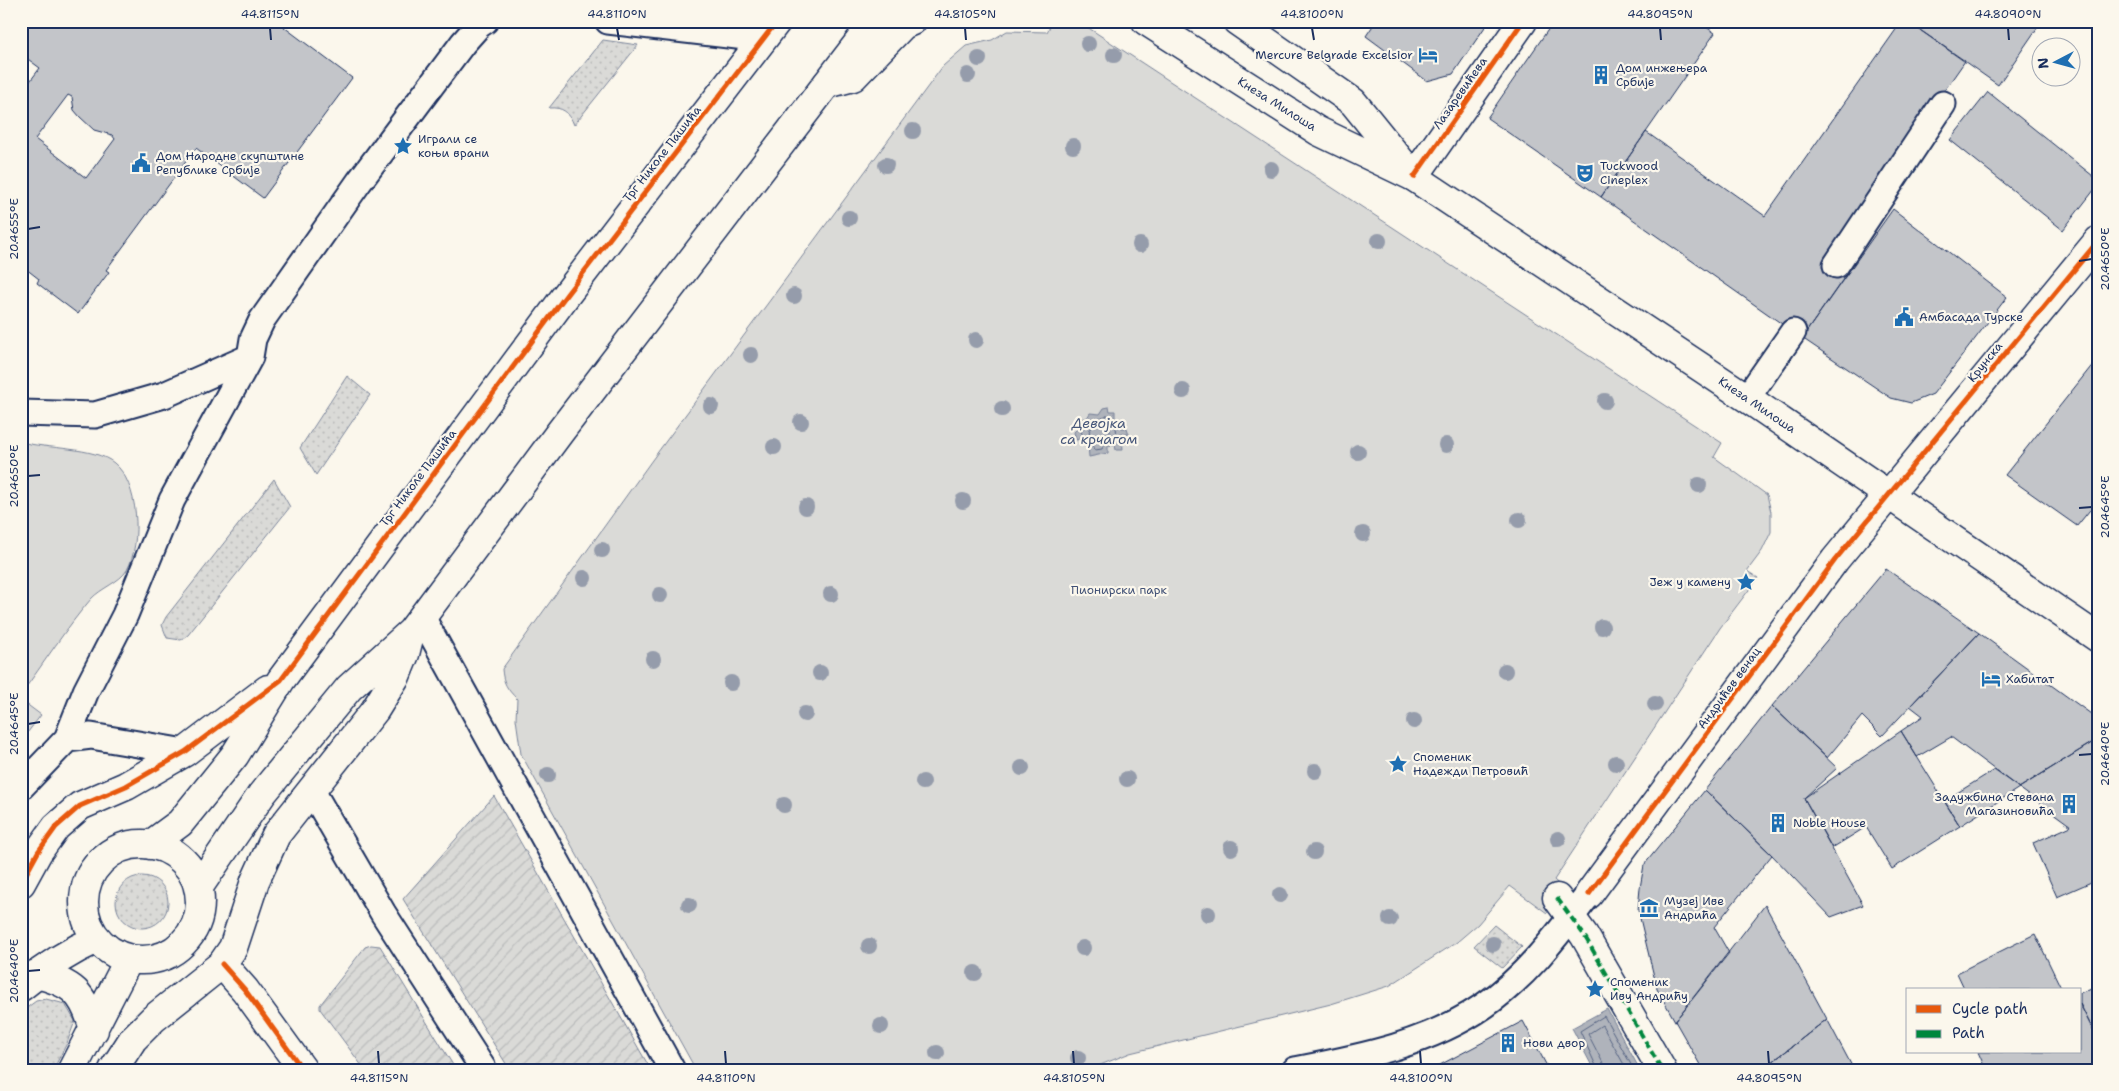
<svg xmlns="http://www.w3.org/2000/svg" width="2119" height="1091" font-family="'Shantell Sans',sans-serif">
	<defs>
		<pattern id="grass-dots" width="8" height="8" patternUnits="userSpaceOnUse" patternTransform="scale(1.25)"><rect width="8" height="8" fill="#dadad7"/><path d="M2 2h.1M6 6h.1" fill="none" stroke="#babbbb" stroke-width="1.8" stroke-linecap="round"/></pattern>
		<pattern id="garden-furrows" width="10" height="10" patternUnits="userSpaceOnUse" patternTransform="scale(1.25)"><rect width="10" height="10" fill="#dadad7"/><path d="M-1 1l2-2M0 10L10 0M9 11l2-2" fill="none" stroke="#babbbb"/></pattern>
	</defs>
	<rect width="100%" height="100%" fill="#fbf7ec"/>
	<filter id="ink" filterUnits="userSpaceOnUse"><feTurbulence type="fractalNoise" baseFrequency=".02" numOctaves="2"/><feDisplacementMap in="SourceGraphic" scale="10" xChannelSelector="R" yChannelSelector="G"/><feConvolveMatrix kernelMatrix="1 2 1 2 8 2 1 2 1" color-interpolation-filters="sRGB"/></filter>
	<g filter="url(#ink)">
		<path fill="url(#grass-dots)" stroke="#7a849a" d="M603,40L638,45L574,125C569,112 563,107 549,108Z
			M347,376L370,395L316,475L300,448Z
			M274,479L290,507L188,635L181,640L167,638L162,625L166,617Z
			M116 902a26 26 0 1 1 52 0a26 26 0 1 1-52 0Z
			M1494,925L1522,947L1502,968L1474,946Z
			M46,999L65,1004L75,1021L67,1043L53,1070H21V1012L36,1001Z"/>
		<path fill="#dadad7" stroke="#7a849a" d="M1053,21H1078L1722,443L1714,457L1767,495L1771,512V532L1762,551L1747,571L1758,578L1720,628L1554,880L1564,889L1547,913L1510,886L1478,924L1457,942L1389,986L1331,1004L1130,1053L1088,1070H696L521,754L516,719L517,699C507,689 503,683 502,669L652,460L943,66L966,46L992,40L1007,31L1047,32Z
			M21,442C46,449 95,447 114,463C139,483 142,543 127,570C120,582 101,588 91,599C66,628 44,663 21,694Z
			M21,700L41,715L21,741Z"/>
		<path fill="url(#garden-furrows)" stroke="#7a849a" d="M494,796L651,1070H510L403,899Z
			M371,945L380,946L456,1070H365L320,1009V1005L365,947Z"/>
		<path fill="#afb3bb" stroke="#747e96" d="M1109,407L1110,411H1115V419L1120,420L1122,428H1127L1129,434H1122L1123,450H1116L1115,445L1108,446V453L1089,457L1088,445L1083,443L1080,439L1076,440L1074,432L1079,427L1080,419L1087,418L1090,413L1100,414L1104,408Z
			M1607,1009L1640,1070H1594L1572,1028Z"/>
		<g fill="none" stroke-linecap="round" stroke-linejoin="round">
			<path stroke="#566483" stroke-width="1" d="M1107,415L1111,422L1116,426L1117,438L1106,441L1102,449L1095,450L1092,442L1086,439L1081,432C1083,430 1083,427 1084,424C1090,418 1100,420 1107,415Z
				M1104,424L1110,430V434L1098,439L1089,433L1090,429L1096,425Z
				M1598,1070L1580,1031L1604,1016L1634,1070
				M1604,1070L1603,1063L1588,1034L1602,1025L1627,1070"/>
		</g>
		<path fill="#c3c5c9" stroke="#1b2f5e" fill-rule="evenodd" d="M21,21H289L284,27L352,78L263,198L196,148L106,270L109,272L78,314L37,283L39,279L21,265V93L40,68L21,54ZM68,95L72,97L74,110L80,117L94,130L112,135L115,139L86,178L35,139Z
			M1376,21H1489L1453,74L1427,81L1366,36Z
			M1554,21H1697L1715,33L1601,197L1487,118Z
			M1902,21H1907L1965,61L1827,258L1848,272L1802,338L1601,197L1646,132L1765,216Z
			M1907,21H2042L1998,85Z
			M1988,92L2098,180V185L2063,230L1950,140Z
			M1893,209L2007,297L1933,394L1911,403L1891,398L1802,338Z
			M2098,358V500L2077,526L2005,475Z
			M1886,569L1979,633L1882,736L1862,716L1827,758L1772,706Z
			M1979,633L2098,719V739L2019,788L1951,737L1917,757L1901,731L1923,716L1910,706Z
			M1772,706L1837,768L1804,798L1863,905L1831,917L1772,855L1705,790Z
			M1901,731L1960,826L1892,869L1866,827L1832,848L1804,798Z
			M2098,739V879L2057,897L2033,843L2071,826L2019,788Z
			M1994,770L2019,788L1960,826L1944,801Z
			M1705,790L1772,855L1714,927L1729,953L1675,1021L1657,989L1638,910L1640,888L1644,865Z
			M1765,905L1827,1019L1762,1070H1703L1675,1021Z
			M2035,934L2062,990H1965L1957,973Z
			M2098,985V1040L2080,1004V993Z
			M2080,1004L2098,1040V1070H1986L1978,1052H2080Z
			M1827,1019L1854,1070H1762Z
			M1523,1021L1549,1070H1430L1438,1066Z"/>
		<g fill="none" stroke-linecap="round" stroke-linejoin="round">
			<g stroke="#1b2f5e" stroke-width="29">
				<path id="service" d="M608,21L763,39
					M1836,265L1943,104
					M1747,398L1793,332
					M21,413L95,415L164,395L250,357
					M422,617L672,1070
					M67,739L86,691L125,615L172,500L250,357L253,339L262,320L359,182L463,43L479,25L485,21
					M21,787L67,739L91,736L185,752
					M312,791L383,913L484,1070
					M1295,1070C1361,1057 1429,1044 1485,1005C1527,976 1558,934 1589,894"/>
			</g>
			<g stroke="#1b2f5e" stroke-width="31">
				<path id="pedestrian" d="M1557,898L1584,935L1662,1070"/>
			</g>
			<g stroke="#1b2f5e" stroke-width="31">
				<path id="minor" d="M1414,177L1523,21
					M1589,894L1835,560L2098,241
					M222,964L245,990L303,1070"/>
			</g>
			<g stroke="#1b2f5e" stroke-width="31">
				<path id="secondary" d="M84 902a58 58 0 1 1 116 0a58 58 0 1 1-116 0Z
					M150,845L180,823L235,755L281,680L567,294L777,21
					M21,883L38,852L56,827L80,806L126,786L185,752L268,689
					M198,888L262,794L349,688L411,632L560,432L875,21
					M36,974C73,983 84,993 94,1030
					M21,987C44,968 70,951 97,939
					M72,1070L129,959
					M113,1070L133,1039L153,1019L222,964L233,948L255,881L276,835L375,710L396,676L405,654L410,634"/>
			</g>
			<g stroke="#1b2f5e" stroke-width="31">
				<path id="primary" d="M1146,21L1318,131L1414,177L1747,398L2098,638
					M1237,21L1353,102L1408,170
					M827,84L853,77L903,25L912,21"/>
			</g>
			<use href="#service" stroke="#fbf7ec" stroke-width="25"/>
			<use href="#pedestrian" stroke="#fbf7ec" stroke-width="28"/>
			<use href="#minor" stroke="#fbf7ec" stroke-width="28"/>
			<use href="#secondary" stroke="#fbf7ec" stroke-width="28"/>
			<use href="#primary" stroke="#fbf7ec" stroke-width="28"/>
			<path stroke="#00873e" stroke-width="4" stroke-dasharray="8 4" stroke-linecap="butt" d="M1557,898L1584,935L1662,1070"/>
			<g stroke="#fbf7ec" stroke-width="8">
				<path id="cycleway" d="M1414,177L1523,21
					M21,883L38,852L56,827L80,806L126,786L185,752L281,680L567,294L777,21
					M1589,894L1835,560L2098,241
					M222,964L245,990L303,1070"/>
			</g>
			<use href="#cycleway" stroke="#e8590c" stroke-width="5"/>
		</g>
		<g fill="#959cab">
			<circle cx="1088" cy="44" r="8"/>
			<circle cx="1114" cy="55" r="8"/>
			<circle cx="979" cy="59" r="8"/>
			<circle cx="968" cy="75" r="8"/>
			<circle cx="913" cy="131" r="8"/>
			<circle cx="1073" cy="146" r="8"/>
			<circle cx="886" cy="165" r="8"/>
			<circle cx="1271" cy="169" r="8"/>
			<circle cx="849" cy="218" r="8"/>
			<circle cx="1379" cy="241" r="8"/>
			<circle cx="1140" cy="245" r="8"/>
			<circle cx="794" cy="296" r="8"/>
			<circle cx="976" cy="340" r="8"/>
			<circle cx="751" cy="355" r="8"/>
			<circle cx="1183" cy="391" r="8"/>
			<circle cx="1605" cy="401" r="8"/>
			<circle cx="711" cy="406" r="8"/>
			<circle cx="1002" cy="409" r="8"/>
			<circle cx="801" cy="422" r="8"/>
			<circle cx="1446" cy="445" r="8"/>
			<circle cx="774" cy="447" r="8"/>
			<circle cx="1358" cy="452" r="8"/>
			<circle cx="1699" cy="485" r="8"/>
			<circle cx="963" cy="501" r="8"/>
			<circle cx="806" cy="507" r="8"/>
			<circle cx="1519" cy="520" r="8"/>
			<circle cx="1363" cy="534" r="8"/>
			<circle cx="602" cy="550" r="8"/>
			<circle cx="584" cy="578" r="8"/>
			<circle cx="831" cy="594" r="8"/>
			<circle cx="660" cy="595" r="8"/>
			<circle cx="1602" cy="627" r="8"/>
			<circle cx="653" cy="659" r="8"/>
			<circle cx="1505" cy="671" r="8"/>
			<circle cx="820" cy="673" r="8"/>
			<circle cx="731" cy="683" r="8"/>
			<circle cx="1655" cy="704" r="8"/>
			<circle cx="805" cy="714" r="8"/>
			<circle cx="1414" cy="721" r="8"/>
			<circle cx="1616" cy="763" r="8"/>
			<circle cx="1022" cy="768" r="8"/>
			<circle cx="1315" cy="771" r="8"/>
			<circle cx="548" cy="775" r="8"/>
			<circle cx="1127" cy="779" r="8"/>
			<circle cx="923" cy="782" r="8"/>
			<circle cx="784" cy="805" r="8"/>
			<circle cx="1558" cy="839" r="8"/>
			<circle cx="1231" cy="848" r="8"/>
			<circle cx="1314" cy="852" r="8"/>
			<circle cx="1280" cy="895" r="8"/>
			<circle cx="689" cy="905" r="8"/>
			<circle cx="1208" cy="914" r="8"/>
			<circle cx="1390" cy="919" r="8"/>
			<circle cx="1493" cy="944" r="8"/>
			<circle cx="869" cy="946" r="8"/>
			<circle cx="1083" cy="948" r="8"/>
			<circle cx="975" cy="973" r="8"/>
			<circle cx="881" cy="1026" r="8"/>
			<circle cx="937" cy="1053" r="8"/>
			<circle cx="1078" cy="1058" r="8"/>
		</g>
	</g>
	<path fill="none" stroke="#1b2f5e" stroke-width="2" d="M270,28L271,40M617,28L619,40M965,28L966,40M1312,28L1314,40M1660,28L1661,40M2008,28L2009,40M28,229L40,227M2079,261L2092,259M28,476L40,475M2079,508L2092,507M28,724L40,722M2079,755L2092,754M28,971L40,970M378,1051L379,1064M725,1051L726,1064M1073,1051L1074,1064M1420,1051L1421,1064M1768,1051L1769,1064"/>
	<defs>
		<g id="hotel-bare" transform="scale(1.5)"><path d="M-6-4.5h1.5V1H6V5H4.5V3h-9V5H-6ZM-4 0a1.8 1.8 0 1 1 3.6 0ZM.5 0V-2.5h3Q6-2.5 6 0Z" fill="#1f6fb2" stroke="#fbf7ec" stroke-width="2.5" paint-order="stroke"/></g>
		<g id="building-bare" transform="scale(1.5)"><path d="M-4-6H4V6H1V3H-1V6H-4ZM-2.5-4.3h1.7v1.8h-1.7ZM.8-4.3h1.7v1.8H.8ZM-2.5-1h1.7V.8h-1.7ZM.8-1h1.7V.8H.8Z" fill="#1f6fb2" stroke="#fbf7ec" stroke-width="2.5" paint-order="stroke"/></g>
		<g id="sight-bare" transform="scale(1.5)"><path d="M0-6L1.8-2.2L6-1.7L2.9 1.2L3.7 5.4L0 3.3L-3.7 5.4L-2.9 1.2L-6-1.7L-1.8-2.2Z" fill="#1f6fb2" stroke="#fbf7ec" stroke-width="2.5" paint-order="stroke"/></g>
		<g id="civic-bare" transform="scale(1.5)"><path d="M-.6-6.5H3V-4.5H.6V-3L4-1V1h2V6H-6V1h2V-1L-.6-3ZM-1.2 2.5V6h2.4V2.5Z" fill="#1f6fb2" stroke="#fbf7ec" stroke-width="2.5" paint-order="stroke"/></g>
		<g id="theatre-bare" transform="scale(1.5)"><path d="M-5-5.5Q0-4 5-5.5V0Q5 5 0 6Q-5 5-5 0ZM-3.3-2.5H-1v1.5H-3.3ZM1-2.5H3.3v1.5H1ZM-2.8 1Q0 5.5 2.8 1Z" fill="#1f6fb2" stroke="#fbf7ec" stroke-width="2.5" paint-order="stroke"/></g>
		<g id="museum-bare" transform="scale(1.5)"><path d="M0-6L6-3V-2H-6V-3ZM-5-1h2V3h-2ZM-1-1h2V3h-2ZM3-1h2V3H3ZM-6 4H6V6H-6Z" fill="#1f6fb2" stroke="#fbf7ec" stroke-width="2.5" paint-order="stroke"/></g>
	</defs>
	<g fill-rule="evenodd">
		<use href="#hotel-bare" x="1428" y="55"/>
		<use href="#building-bare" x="1601" y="75"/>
		<use href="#sight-bare" x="403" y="146"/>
		<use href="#civic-bare" x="141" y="163"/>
		<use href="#theatre-bare" x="1585" y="173"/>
		<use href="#civic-bare" x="1904" y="317"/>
		<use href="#sight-bare" x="1746" y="582"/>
		<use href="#hotel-bare" x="1991" y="679"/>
		<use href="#sight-bare" x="1398" y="764"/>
		<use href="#building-bare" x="2069" y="804"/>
		<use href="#building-bare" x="1778" y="823"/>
		<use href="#museum-bare" x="1649" y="908"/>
		<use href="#sight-bare" x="1595" y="989"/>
		<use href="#building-bare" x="1508" y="1043"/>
	</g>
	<g text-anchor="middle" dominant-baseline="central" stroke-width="4.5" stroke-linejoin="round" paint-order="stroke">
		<g font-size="12" fill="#1b2f5e" stroke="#fbf7ec" text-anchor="start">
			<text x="1413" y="55" text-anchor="end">Mercure Belgrade Excelsior</text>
			<text x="1616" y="68">Дом инжењера<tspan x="1616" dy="14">Србије</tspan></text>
			<text x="418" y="139">Играли се<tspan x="418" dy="14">коњи врани</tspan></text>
			<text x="156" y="156">Дом Народне скупштине<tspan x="156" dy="14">Републике Србије</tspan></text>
			<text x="1600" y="166">Tuckwood<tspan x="1600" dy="14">Cineplex</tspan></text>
			<text x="1919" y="317">Амбасада Турске</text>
			<text x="1731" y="582" text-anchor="end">Јеж у камену</text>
			<text x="2006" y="679">Хабитат</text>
			<text x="1413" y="757">Споменик<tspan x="1413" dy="14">Надежди Петровић</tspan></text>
			<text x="2054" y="797" text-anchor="end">Задужбина Стевана<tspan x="2054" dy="14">Магазиновића</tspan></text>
			<text x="1793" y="823">Noble House</text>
			<text x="1664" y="901">Музеј Иве<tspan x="1664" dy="14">Андрића</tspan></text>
			<text x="1610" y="982">Споменик<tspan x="1610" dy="14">Иву Андрићу</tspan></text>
			<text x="1523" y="1043">Нови двор</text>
		</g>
		<g font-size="12" fill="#1b2f5e" stroke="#fbf7ec">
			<text transform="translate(1460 93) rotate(-55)">Лазаревићева</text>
			<text transform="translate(1277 104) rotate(32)">Кнеза Милоша</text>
			<text transform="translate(662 154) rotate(-52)">Трг Николе Пашића</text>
			<text transform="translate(1985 362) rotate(-51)">Крунска</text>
			<text transform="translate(1757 405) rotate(34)">Кнеза Милоша</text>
			<text transform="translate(418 478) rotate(-53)">Трг Николе Пашића</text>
			<text transform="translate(1729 688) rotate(-54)">Андрићев венац</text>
		</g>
		<g font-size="12" fill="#415176" stroke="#fbf7ec">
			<text x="1119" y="590">Пионирски парк</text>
		</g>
		<g font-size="14" font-style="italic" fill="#47577a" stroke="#fbf7ec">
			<text x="1099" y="423">Девојка<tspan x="1099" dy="16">са крчагом</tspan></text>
		</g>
	</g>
	<rect width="2119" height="1091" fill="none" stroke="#fbf7ec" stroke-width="55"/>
	<rect x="1906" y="988" width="175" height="65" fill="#fbf7ec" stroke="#a1a7b3"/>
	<rect x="1916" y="1005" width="25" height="8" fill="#e8590c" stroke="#a1a7b3"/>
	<text x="1952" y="1014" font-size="15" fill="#1b2f5e">Cycle path</text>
	<rect x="1916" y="1030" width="25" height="8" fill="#00873e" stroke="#a1a7b3"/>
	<text x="1952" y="1038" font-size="15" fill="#1b2f5e">Path</text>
	<g transform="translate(2056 62) rotate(264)"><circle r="24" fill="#fbf7ec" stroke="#a1a7b3"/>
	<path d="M0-4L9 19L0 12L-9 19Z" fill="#1f6fb2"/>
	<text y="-8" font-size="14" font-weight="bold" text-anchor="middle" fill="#1b2f5e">N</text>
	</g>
	<rect x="28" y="28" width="2064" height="1036" fill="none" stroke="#1b2f5e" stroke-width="2"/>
	<g font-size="12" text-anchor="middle" fill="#1b2f5e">
		<text x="270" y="18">44.8115°N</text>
		<text x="617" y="18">44.8110°N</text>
		<text x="965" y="18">44.8105°N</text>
		<text x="1312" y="18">44.8100°N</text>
		<text x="1660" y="18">44.8095°N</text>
		<text x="2008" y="18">44.8090°N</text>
		<text transform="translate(14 229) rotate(-90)" y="4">20.4655°E</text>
		<text transform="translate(2105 259) rotate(-90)" y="4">20.4650°E</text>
		<text transform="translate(14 476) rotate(-90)" y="4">20.4650°E</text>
		<text transform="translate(2105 507) rotate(-90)" y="4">20.4645°E</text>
		<text transform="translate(14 724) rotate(-90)" y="4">20.4645°E</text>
		<text transform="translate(2105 754) rotate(-90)" y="4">20.4640°E</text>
		<text transform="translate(14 971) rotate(-90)" y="4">20.4640°E</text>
		<text x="379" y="1082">44.8115°N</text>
		<text x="726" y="1082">44.8110°N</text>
		<text x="1074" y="1082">44.8105°N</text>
		<text x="1421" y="1082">44.8100°N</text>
		<text x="1769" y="1082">44.8095°N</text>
	</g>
</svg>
